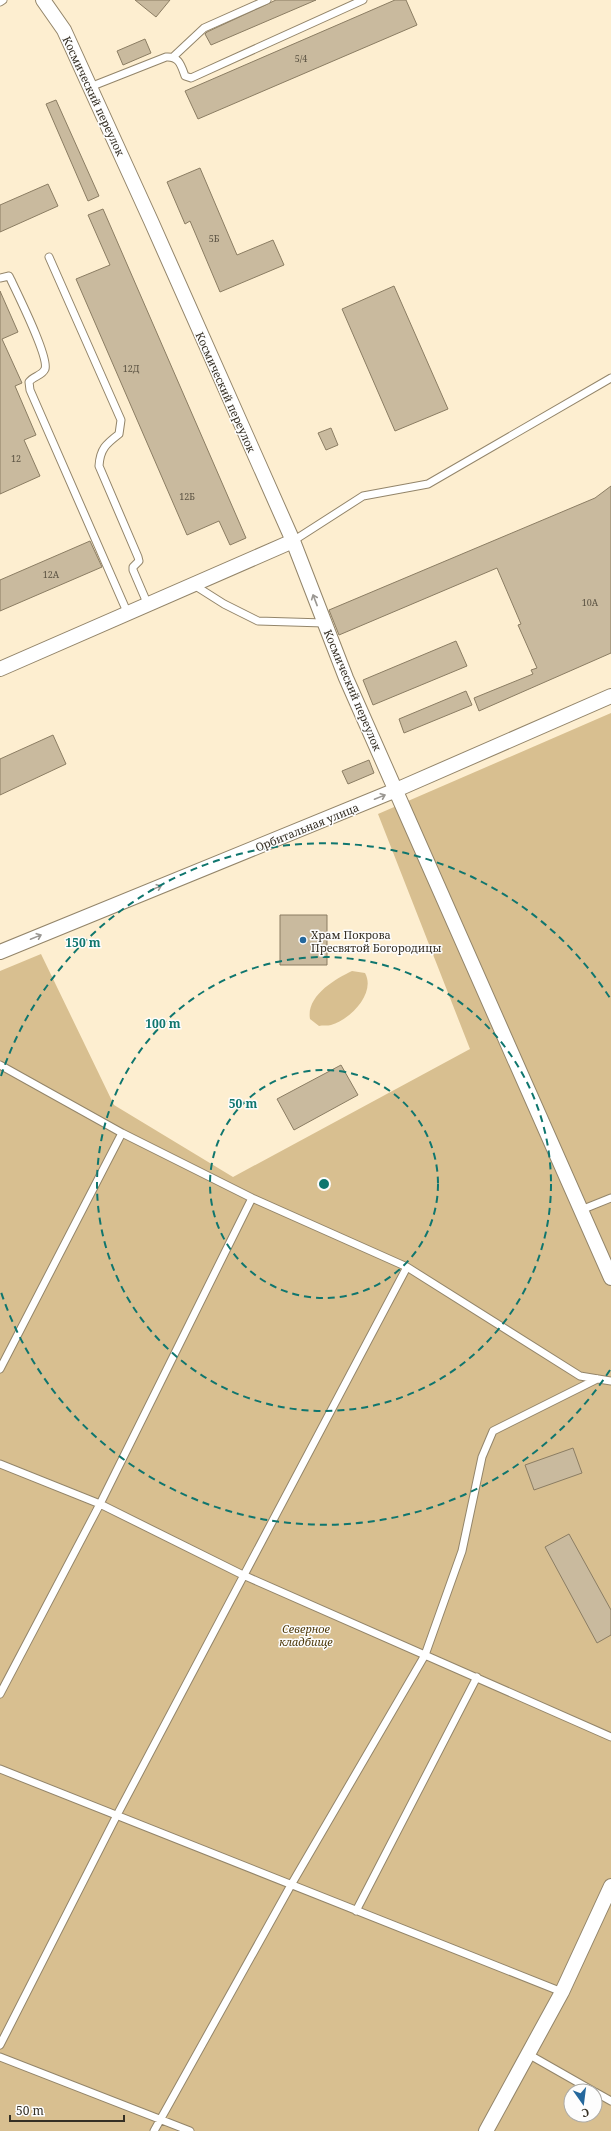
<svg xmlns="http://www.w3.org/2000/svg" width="611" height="2131" font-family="'Noto Serif',serif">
	<rect width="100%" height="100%" fill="#fdeed0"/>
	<path fill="#d8bf90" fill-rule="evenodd" d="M611,713V2131H0V971L41,954L114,1105L233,1177L470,1049L378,814ZM571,2091H595V2115H571Z
		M352,971L365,973C376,993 351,1019 331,1025C328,1026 322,1025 319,1026L310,1019C306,996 335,979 352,971Z"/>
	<path fill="#c9ba9e" stroke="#8b7d63" d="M135,0H170L156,17Z
		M276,0H316L211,45L205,34L207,32Z
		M395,0H406L417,25L198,119L185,91Z
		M145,39L151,53L123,65L117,51Z
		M56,100L99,196L88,201L46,104Z
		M200,168L237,255L273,240L284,265L220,292L190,221L185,224L167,182Z
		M48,184L58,206L0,232V205Z
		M103,209L246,538L230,545L219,521L187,535L76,279L110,265L88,215Z
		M394,286L448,409L395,431L342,309Z
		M0,291L18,332L2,339L22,383L15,386L36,435L24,440L40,476L0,494Z
		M331,428L338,445L326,450L318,433Z
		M611,486V653L479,711L474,698L533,674L531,670L537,668L518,625L521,624L497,568L339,635L329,610L595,498Z
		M90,541L102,567L0,611V580Z
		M456,641L467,666L373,705L363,680Z
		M466,691L472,705L404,733L399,719Z
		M53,735L66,764L0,795V759Z
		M369,760L374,773L348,784L342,771Z
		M280,915H327V965H280Z
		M341,1065L358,1095L294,1130L277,1099Z
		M573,1448L582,1473L534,1490L525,1465Z
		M569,1534L611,1610V1635L597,1643L545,1547Z"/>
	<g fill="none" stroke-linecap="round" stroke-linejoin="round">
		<g stroke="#93856a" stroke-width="9">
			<path id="service" d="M0,2L3,0
				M173,57L204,28L267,0
				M90,87L166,57C179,56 181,65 185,76L191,78L363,0
				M49,257L121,420L119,434C106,444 100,449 99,466L138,557L139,561L133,567V570L148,605
				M0,278L9,276L11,280C18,295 49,357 45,369C42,376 33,376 29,382L30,390L128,614
				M293,541L363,496L428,484L611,378
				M194,585L224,604L258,621L324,623
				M0,1065L122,1133L252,1198L407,1267L580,1376L611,1381
				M581,1210L611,1198
				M0,1369L122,1133
				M0,1464L100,1504L243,1575L611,1737
				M0,1694L100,1504L252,1198
				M0,1769L562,1992
				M356,1911L477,1677
				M0,2045L117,1815L407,1267
				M528,2054L593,2091
				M0,2057L190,2131
				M595,2092L611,2101
				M154,2131L291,1885L425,1655L462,1551L482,1457L493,1431L597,1379"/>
		</g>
		<g stroke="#93856a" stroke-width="16">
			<path id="minor" d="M43,0L64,30L151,221L293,541L346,678L611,1278
				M0,669L293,541
				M0,952L396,790L611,696
				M486,2131L562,1992L611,1886"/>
		</g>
		<use href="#service" stroke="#fff" stroke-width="7"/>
		<use href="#minor" stroke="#fff" stroke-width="14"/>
	</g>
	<defs><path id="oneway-shaft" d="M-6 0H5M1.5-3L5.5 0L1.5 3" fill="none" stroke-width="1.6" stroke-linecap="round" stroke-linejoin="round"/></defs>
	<g stroke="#9a9792">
		<use href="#oneway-shaft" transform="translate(315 600) rotate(-111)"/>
		<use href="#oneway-shaft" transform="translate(380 797) rotate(-22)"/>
		<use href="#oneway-shaft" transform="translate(156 888) rotate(-22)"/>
		<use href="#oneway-shaft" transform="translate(36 937) rotate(-22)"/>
	</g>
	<g fill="none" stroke="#0f766e" stroke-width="2" stroke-dasharray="7 5">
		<circle cx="324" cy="1184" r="114"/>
		<circle cx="324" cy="1184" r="227"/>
		<path d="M610 1370A341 341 0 0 1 1 1292M1 1076A341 341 0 0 1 610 998"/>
	</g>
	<circle fill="#24689d" stroke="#fdfdfd" stroke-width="1.5" cx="303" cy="940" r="4"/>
	<g text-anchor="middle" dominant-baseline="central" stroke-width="3" stroke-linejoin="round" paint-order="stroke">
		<g font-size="9" fill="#5a5242">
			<text x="301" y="58">5/4</text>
			<text x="214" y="238">5Б</text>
			<text x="131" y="368">12Д</text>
			<text x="16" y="458">12</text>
			<text x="187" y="496">12Б</text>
			<text x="51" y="574">12А</text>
			<text x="590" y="602">10А</text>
		</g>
		<g font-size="11" fill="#352f24" stroke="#fdfdfd">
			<text transform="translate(94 96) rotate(65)">Космический переулок</text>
			<text transform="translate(226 392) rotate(66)">Космический переулок</text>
			<text transform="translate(353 690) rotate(67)">Космический переулок</text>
			<text transform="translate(307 827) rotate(-22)">Орбитальная улица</text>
		</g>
		<g font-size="11" fill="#352f24" stroke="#fdfdfd" text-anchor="start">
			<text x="311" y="934">Храм Покрова<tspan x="311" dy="13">Пресвятой Богородицы</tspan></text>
		</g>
		<g font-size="11" font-style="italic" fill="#4e390a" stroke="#fdfdfd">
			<text x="306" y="1628">Северное<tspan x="306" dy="13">кладбище</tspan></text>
		</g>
	</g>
	<circle cx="324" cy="1184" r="6" fill="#0f766e" stroke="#fdfdfd" stroke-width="2"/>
	<g font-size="12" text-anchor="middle" font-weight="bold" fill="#0f766e" stroke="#fdfdfd" stroke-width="3" stroke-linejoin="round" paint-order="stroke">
		<text x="83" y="947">150 m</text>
		<text x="163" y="1028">100 m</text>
		<text x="243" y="1108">50 m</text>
	</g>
	<g transform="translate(583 2103) rotate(166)"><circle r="19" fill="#fdfdfd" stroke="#adaba6"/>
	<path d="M0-3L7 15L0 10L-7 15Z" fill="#24689d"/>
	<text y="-6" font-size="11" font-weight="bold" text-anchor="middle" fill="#352f24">С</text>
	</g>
	<path d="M10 2115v6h114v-6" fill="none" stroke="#352f24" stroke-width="2"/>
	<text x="16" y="2115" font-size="12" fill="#352f24" stroke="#fdfdfd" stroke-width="3" paint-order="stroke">50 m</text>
</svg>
